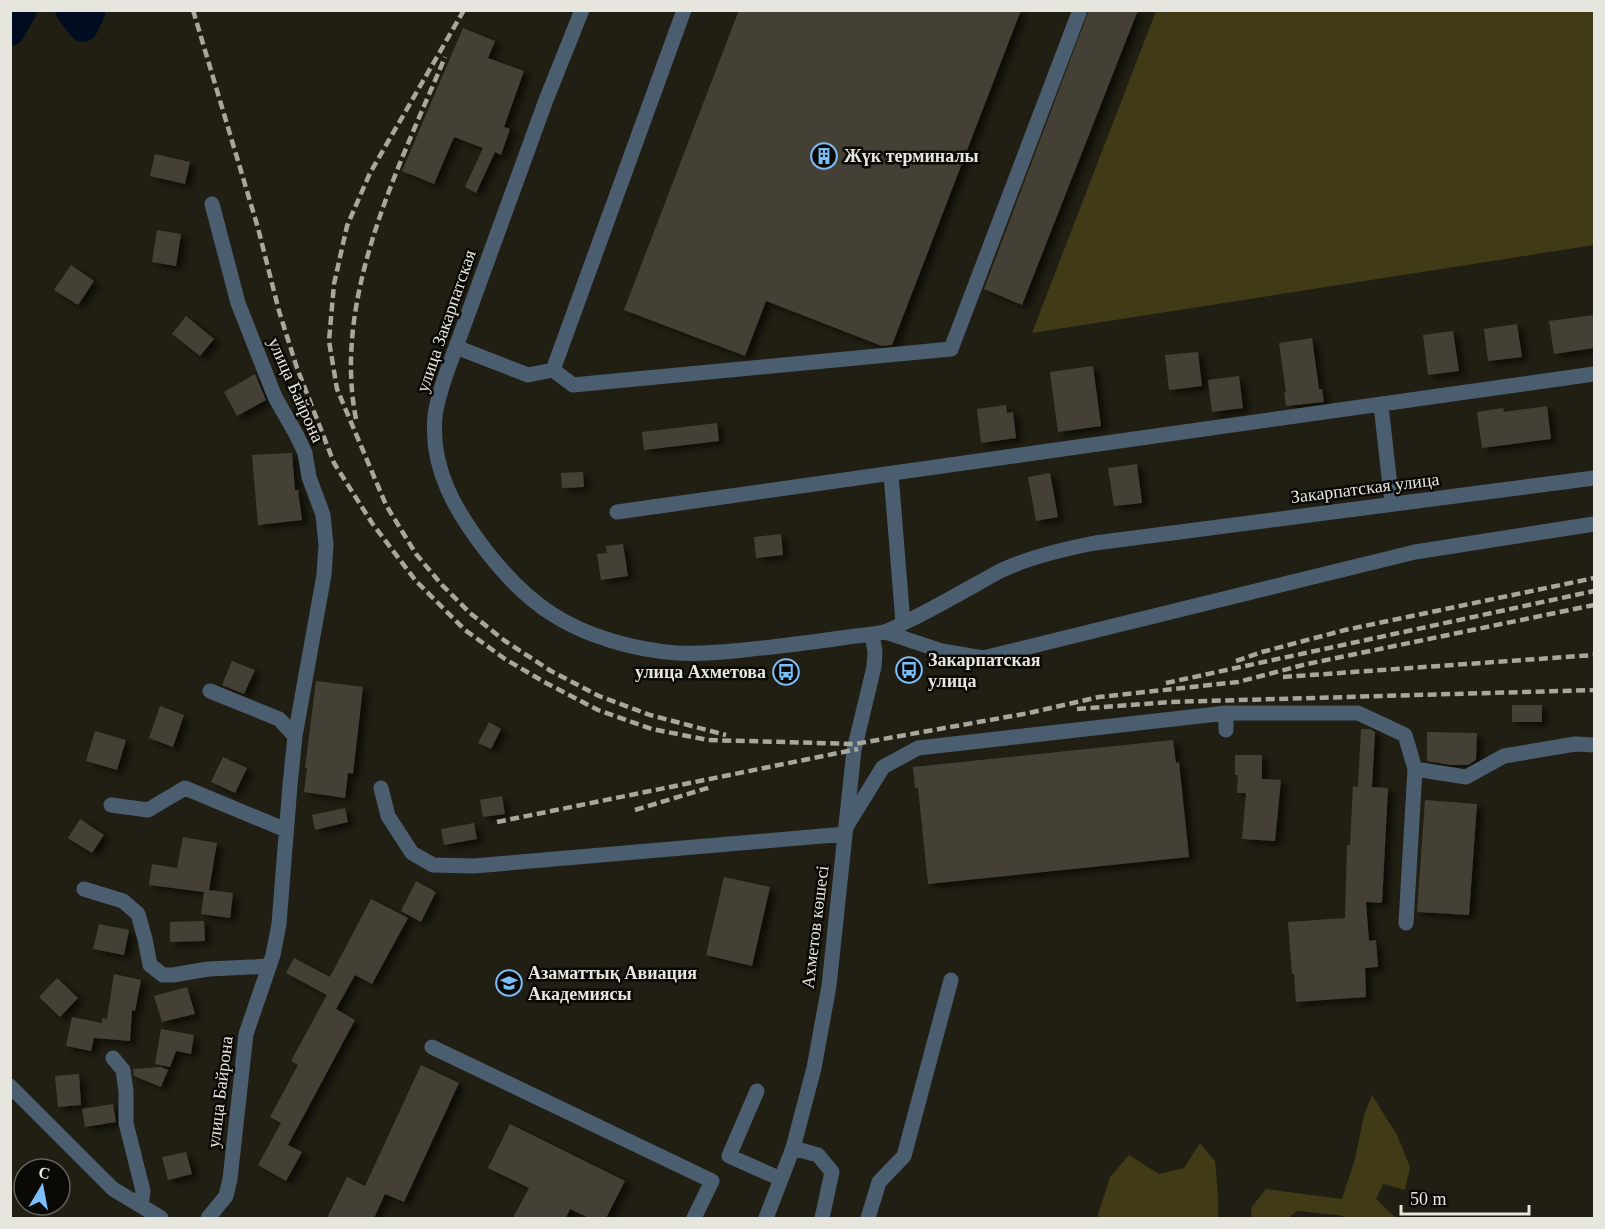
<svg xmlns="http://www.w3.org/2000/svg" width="1605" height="1229" font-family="'Times New Roman',serif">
	<defs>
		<filter id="shadow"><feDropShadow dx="6" dy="4" stdDeviation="3" flood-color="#0009"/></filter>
	</defs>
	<rect width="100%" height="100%" fill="#211f13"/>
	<path fill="#403a16" d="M1156,11H1594V245L1032,333Z
		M1372,1095L1397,1135L1410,1167L1405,1190L1383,1184L1376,1199L1396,1218H1351L1337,1215L1297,1211L1288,1218H1252L1251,1208L1266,1189L1342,1199L1355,1159L1364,1115Z
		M1200,1143L1215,1161L1218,1194V1218H1097L1110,1177L1129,1155L1159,1174L1184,1168Z"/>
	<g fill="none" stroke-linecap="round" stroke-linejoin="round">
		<path stroke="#000d20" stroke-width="30" d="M70,10L83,27L91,10
			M10,31L22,10"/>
	</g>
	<path fill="#444135" filter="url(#shadow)" d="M739,10H1021L892,345L882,346L766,301L745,356L624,310Z
		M1089,10H1138L1022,305L984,289Z
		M463,28L495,41L488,58L524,71L504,127L510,129L501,155L495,152L476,193L465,187L483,148L454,137L434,184L402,171Z
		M155,154L190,162L185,184L150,176Z
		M157,230L181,234L176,266L152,262Z
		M71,265L94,281L78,305L54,290Z
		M1594,315V348L1554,354L1549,321Z
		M186,316L214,339L200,356L172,334Z
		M1517,324L1522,357L1488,361L1484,329Z
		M1453,331L1459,371L1428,375L1423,335Z
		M1312,338L1319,389H1322L1324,402L1286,406L1284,393L1286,392L1279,343Z
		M1198,352L1202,386L1169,390L1165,355Z
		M1093,366L1101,426L1058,432L1050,372Z
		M255,374L266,400L237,416L224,392Z
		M1239,376L1243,408L1212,412L1208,380Z
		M1006,405L1007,413L1013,412L1016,438L981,443L977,409Z
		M1547,406L1551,439L1482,448L1477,412L1503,408L1504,412Z
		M717,423L719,441L644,450L642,432Z
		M292,453L295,490H298L302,520L258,525L252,455Z
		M1137,464L1142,503L1114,506L1108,468Z
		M583,472L584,487L562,488L561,473Z
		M1050,473L1058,517L1036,521L1028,477Z
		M781,534L783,555L756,558L754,537Z
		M623,544L628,576L601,580L597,554L607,553L606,546Z
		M232,661L255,670L244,694L222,685Z
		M316,681L363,687L353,774L348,773L345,798L304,792L307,768H305Z
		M1512,705H1542V722H1512Z
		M160,706L184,715L173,747L149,738Z
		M489,722L501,729L491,749L478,743Z
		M1361,729H1370L1375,732L1372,787L1388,788L1382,903L1366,902L1369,941L1376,940L1378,967L1365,968L1366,997L1296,1002L1294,974H1292L1288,922L1345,918L1347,845H1350L1353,786L1358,787Z
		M95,731L126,740L117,770L86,761Z
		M1427,732L1477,733L1476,760L1468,765H1450L1427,761Z
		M1173,740L1176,763L1179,762L1189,857L928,884L918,788H915L913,767Z
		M1235,755H1262V779L1281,780L1275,841L1242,839L1246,793H1237L1238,775H1235Z
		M223,757L247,768L235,793L211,782Z
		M502,796L505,814L483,817L480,800Z
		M1425,800L1477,804L1469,915L1417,912Z
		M345,808L348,822L315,830L312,815Z
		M80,819L104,835L92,853L68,838Z
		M474,823L477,839L444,845L441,829Z
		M183,837L217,843L209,890L233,893L230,918L201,914L204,892L149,885L152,864L177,868Z
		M724,877L770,887L752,966L706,955Z
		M416,881L436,892L421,922L401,911Z
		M371,899L408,918L372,984L355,975L336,1009L355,1020L288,1145L302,1152L286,1181L258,1165L281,1123L270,1117L298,1065L291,1061L327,995L286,973L294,958L330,977Z
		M204,921L205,941L170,942V922Z
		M99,924L129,930L124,955L93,949Z
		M114,974L141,980L135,1011L132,1010L130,1041L94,1038L91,1051L66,1046L72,1017L102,1023V1018L107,1019Z
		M57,978L78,998L60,1017L39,997Z
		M187,987L195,1014L162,1022L154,996Z
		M161,1029L194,1035L191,1054L176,1051L170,1067L155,1064Z
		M421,1065L459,1083L404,1202L385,1194L374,1218H327L347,1177L365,1186Z
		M161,1067L168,1070L161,1087L134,1076L133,1069Z
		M79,1074L81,1105L58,1107L55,1076Z
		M113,1104L116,1122L85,1127L82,1109Z
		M510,1124L625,1181L606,1218H589L570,1209L566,1218H513L529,1188L488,1168Z
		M186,1152L192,1174L168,1180L162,1157Z"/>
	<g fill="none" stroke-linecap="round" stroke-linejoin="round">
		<path stroke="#4b5e70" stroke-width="15" d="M582,10L546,100L456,347C448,369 438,393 435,416C430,469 456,512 487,552C505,575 527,598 552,614C587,637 636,650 677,653C708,655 740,650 772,647C797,644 822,641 848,637C860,635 872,635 884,632C893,629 903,623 912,619C942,604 971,587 1000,571C1029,557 1064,549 1095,543L1594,478
			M456,347L528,375L553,370L573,385L951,349L1080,10
			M553,370L684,10
			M1381,405L1392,504
			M891,474L903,623
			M617,512L1594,374
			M885,632L942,651L983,658L1415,552L1594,524
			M210,691L279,719L295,736
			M1226,730V713
			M381,788L388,816L412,853L433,865L474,866L845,834
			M111,805L148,810L185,788L286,830
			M846,827L883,767L918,748L1226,713H1358L1405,735L1415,769L1466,777L1504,756L1575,744L1594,745
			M84,889L123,901L138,914L145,939L150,965L163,975H173L208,969L269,966
			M1406,923L1415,769
			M432,1047L712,1181L694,1218
			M113,1058L123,1070L126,1091V1123L143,1191L141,1206
			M10,1086L113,1189L161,1218
			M757,1091L729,1156L781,1179
			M793,1148L818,1155L832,1172L822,1218
			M208,1218L226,1196L230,1179L246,1034L273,955L279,924L290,785L295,736L324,575L326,545L323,515L309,477L305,453L296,434L275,397L238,303L212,204
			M766,1218L793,1148L814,1068L829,986L854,750L874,667L875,652L872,634
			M868,1218L879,1182L904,1156L951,980"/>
		<path stroke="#a8a69d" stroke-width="4.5" stroke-dasharray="9 4.5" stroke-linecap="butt" d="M193,10L258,228L279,311L297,368L334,463L372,523L416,581L465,630L505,659L546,683L598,710L652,729L708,740L855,744L1029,713L1099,697L1238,682L1307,664L1594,605
			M464,10L370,173L347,226L334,284L329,341L337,389L386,505L416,554L442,585L470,613L505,641L551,671L599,696L650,715L726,735
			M356,419C332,297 399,167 445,57
			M1236,661L1262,652L1345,630L1594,578
			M1283,677L1594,655
			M1166,683L1594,591
			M1077,709L1170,702L1594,690
			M635,810L711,787
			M497,822L858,749"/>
	</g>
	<defs>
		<g id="building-ring" transform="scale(1.35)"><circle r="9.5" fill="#0a0905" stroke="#7cbef9" stroke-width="1.5"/><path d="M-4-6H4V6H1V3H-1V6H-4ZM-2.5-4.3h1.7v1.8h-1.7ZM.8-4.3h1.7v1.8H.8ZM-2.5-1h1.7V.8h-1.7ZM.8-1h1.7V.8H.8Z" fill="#7cbef9"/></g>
		<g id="bus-ring" transform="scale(1.35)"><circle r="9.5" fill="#0a0905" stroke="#7cbef9" stroke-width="1.5"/><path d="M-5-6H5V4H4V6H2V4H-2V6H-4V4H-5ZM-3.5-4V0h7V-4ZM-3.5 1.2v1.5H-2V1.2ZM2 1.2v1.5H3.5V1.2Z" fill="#7cbef9"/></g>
		<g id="university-ring" transform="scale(1.35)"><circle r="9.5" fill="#0a0905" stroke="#7cbef9" stroke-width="1.5"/><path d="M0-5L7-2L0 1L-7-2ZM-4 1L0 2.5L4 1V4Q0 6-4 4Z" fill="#7cbef9"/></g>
	</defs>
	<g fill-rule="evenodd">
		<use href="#building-ring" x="824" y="156"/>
		<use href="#bus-ring" x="909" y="670"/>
		<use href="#bus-ring" x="786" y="672"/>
		<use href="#university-ring" x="509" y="983"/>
	</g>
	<g text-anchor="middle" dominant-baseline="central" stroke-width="5" stroke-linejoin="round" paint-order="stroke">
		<g font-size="18" font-weight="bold" fill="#e7e6de" stroke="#0a0905" text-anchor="start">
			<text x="844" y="156">Жүк терминалы</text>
			<text x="928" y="660">Закарпатская<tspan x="928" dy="21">улица</tspan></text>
			<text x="766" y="672" text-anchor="end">улица Ахметова</text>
			<text x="528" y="973">Азаматтық Авиация<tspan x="528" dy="21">Академиясы</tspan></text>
		</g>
		<g font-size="18" fill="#e7e6de" stroke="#0a0905">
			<text transform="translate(446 321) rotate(-71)">улица Закарпатская</text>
			<text transform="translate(296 390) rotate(66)">улица Байрона</text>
			<text transform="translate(1365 488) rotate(-7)">Закарпатская улица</text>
			<text transform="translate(815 927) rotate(-83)">Ахметов көшесі</text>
			<text transform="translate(220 1092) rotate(-83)">улица Байрона</text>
		</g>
	</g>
	<rect width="1605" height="1229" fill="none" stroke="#e7e6de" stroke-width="24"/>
	<g transform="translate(42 1187) rotate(10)"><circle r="28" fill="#0a0905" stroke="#62615c" stroke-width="1.5"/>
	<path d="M0-4.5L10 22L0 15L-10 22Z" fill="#7cbef9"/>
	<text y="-9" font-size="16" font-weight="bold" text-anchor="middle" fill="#e7e6de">С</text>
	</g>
	<path d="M1401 1205v9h128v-9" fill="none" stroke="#e7e6de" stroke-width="3"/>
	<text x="1410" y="1205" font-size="18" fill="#e7e6de" stroke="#0a0905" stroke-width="4.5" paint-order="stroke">50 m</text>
</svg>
